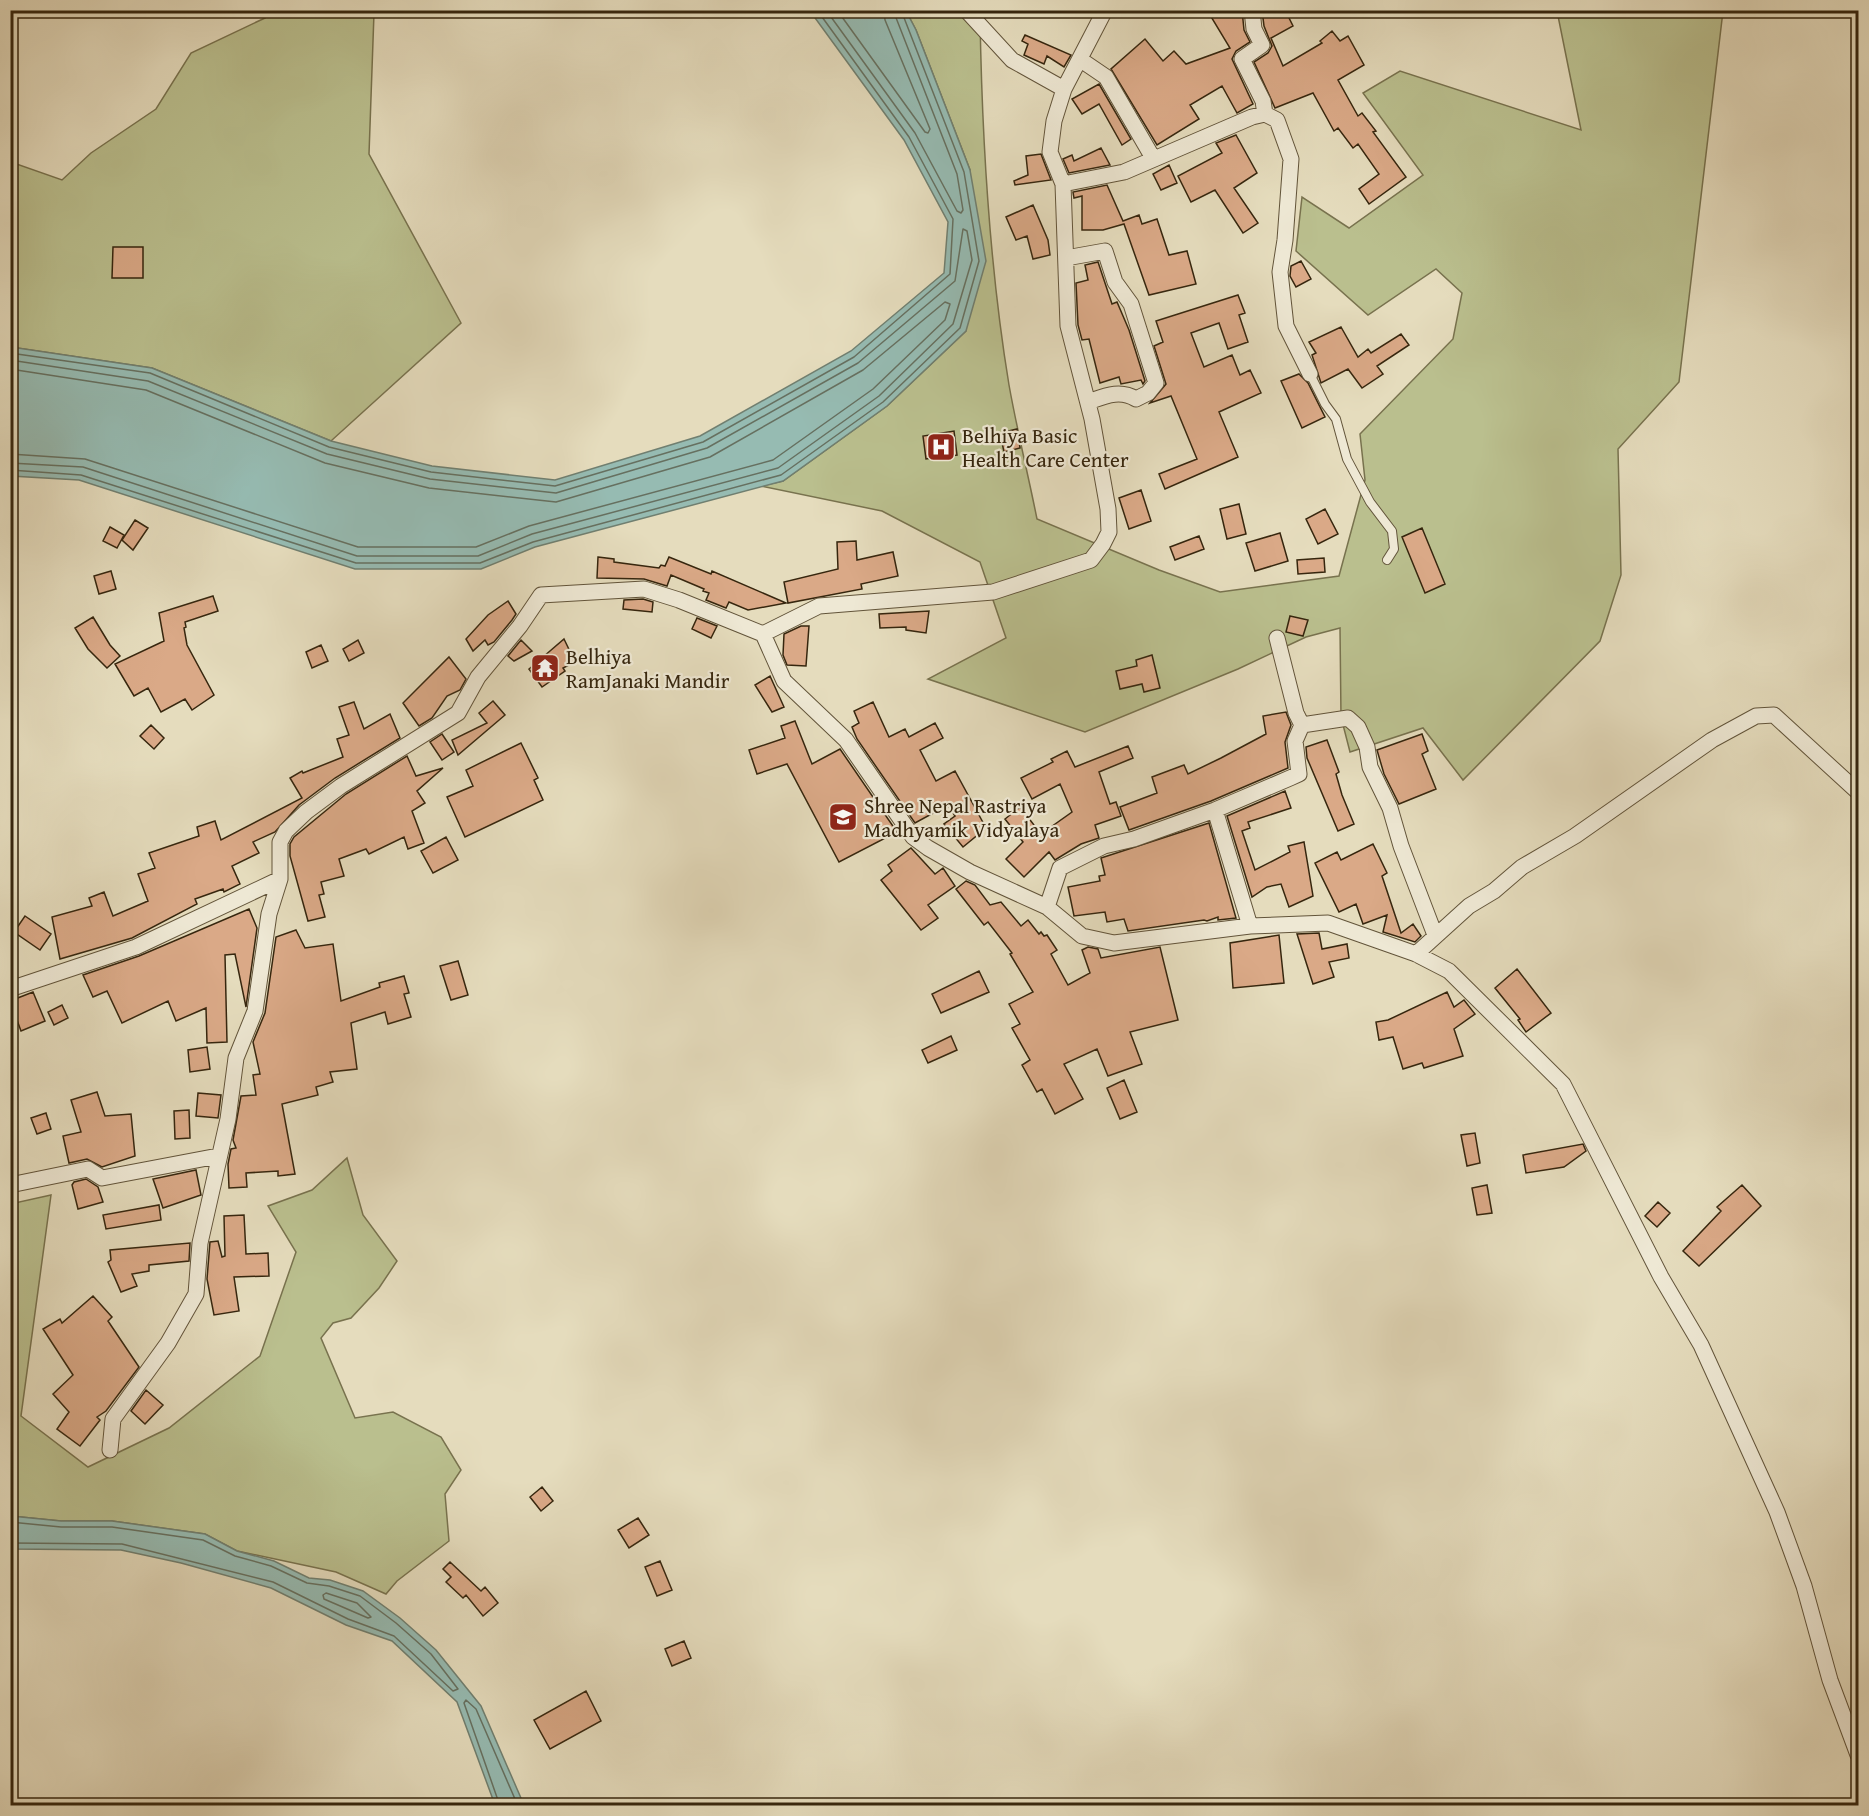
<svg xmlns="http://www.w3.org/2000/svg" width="1869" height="1816" font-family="'Gentium Book Plus',serif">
	<rect width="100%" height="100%" fill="#e5dcbd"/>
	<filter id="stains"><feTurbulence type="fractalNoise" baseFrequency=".00333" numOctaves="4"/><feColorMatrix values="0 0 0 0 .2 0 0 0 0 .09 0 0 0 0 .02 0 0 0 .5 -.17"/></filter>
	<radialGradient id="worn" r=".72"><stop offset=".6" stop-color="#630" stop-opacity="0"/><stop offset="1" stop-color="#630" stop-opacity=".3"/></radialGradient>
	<path fill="#babf8e" stroke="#78724e" stroke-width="1.5" d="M273,11H380L374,13L369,154L461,323L331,441L152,368L11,347V162L62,180L91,153L156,109L191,53L265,18Z
		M906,11H984L980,17C982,140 989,264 1009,385C1017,430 1028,474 1037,519L1159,570L1220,592L1339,576L1365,480L1360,434L1453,339L1462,293L1436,269L1368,315L1296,251L1302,197L1349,228L1423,175L1363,93L1400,71L1581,130L1557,11H1723L1679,382L1618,449L1621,575L1600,641L1463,780L1423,728L1350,752L1341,717L1340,628L1306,637L1238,669L1085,732L928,679L1006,638L980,562L882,511L761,486L783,481L887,406L966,331L970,170L916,30Z
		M347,1158L363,1215L397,1261L379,1288L351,1318L333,1323L321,1338L355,1418L393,1412L441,1437L461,1470L445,1494L449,1541L397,1581L386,1594L336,1572L237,1551L205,1534L112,1521H61L11,1516L10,1204L51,1195L21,1416L88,1467L169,1428L260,1356L296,1252L268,1206L312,1190Z"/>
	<path fill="#96bbb2" stroke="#707f70" stroke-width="1.5" d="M810,11H906L916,30L970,170L986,261L966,331L887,406L783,481L535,547L481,569H355L79,480L11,476V347L152,368L331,441L432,466L555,480L700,436L851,351L944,273L948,222L904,140Z
		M11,1516L61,1521H112L205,1534L237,1551L274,1561L309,1578L330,1580L363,1591L400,1618L436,1650L481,1706L524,1805H495L457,1702L392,1641L346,1625L271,1588L181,1563L121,1550L11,1549Z"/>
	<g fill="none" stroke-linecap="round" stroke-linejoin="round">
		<path stroke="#667060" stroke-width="1.5" d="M826,10L915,133L957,211L961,213L963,210L957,174L893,10
			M837,10L925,132L928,133L930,129L885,20L884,10
			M10,353L150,373L329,447L431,472L555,486L703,442L854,357L950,274L953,219L909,137L817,10
			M10,360L148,381L327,454L430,479L556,493L707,448L858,363L955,281L963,229L967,231L972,260L953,324L879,396L778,468L532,534L478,556H357L83,467L10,463
			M10,369L146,390L325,463L429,488L556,502L710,457L863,370L945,302L950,304L945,320L873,389L773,460L529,526L476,547H358L85,459L10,454
			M10,470L81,475L356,563H480L533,542L781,475L883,402L960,328L979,261L964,172L901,10
			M10,1522L61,1527H112L203,1540L235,1556L271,1566L307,1583L329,1586L360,1596L396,1623L431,1654L458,1689L453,1691L394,1636L348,1619L273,1582L122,1544L10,1543
			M326,1593L357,1603L371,1617L368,1618L324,1599L323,1595Z
			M500,1806L464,1703L466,1700L476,1709L518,1806"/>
	</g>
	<path fill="#daa987" stroke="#36260e" stroke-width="1.5" d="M1207,10H1242L1244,30L1250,42L1236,51L1232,59L1253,104L1237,113L1222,86L1190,105L1199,119L1157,145L1111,69L1145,39L1163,61L1174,51L1186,64L1230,48Z
		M1262,10H1285L1293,26L1271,38L1283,66L1322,43L1320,41L1332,31L1340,41L1348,36L1364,65L1338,80L1358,116L1362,113L1376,131L1373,132L1406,177L1369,204L1359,189L1379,174L1358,144L1353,148L1338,128L1334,131L1313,93L1275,108L1254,62L1268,53L1272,46L1264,26Z
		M1025,35L1071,55L1064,67L1047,56L1044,64L1024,55L1028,44L1022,41Z
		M1099,84L1131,139L1122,145L1099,104L1082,114L1072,99Z
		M1236,135L1257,173L1234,188L1258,223L1243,233L1215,190L1191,202L1178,176L1222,153L1216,143Z
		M1101,148L1110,165L1069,173L1063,159L1072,155L1074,161Z
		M1041,154L1051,180L1015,185L1014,181L1028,175L1026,156Z
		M1169,165L1177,183L1161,190L1153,174Z
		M1107,185L1123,221L1139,215L1142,224L1157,219L1169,255L1187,251L1196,284L1149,295L1124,224L1103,230H1082V196L1074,198L1073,192Z
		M1033,205L1048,240L1050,255L1033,259L1027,236L1016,240L1006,217Z
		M113,247H143V278H112Z
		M1301,261L1311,279L1296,287L1290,276L1291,266Z
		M1098,262L1112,304L1117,302L1129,330L1145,381L1143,384L1141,380L1121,384L1119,377L1100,383L1089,339L1082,340L1078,325L1076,283L1088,280L1085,265Z
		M1238,295L1245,313L1239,315L1248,342L1228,349L1219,323L1191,333L1204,367L1232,355L1240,375L1250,370L1261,393L1219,412L1238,457L1165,489L1159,474L1197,459L1171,396L1150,403L1166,384L1154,346L1163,342L1156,321Z
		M1341,327L1358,357L1368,349L1371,353L1401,334L1409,345L1377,366L1383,374L1362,388L1348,369L1321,383L1312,355L1316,353L1309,342Z
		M1299,374L1308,383L1325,417L1302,428L1281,381Z
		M1017,429L1020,448L1004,452L1000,433Z
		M954,431L957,455L926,459L923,436Z
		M1141,490L1151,521L1129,529L1119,498Z
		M1239,504L1246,534L1227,539L1220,509Z
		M1325,509L1338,534L1318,544L1306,519Z
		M135,520L148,528L133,550L122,540Z
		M110,527L124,535L117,548L103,541Z
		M1422,528L1445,584L1425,593L1402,537Z
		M1280,533L1288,561L1255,571L1246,543Z
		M1199,536L1204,549L1175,560L1170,547Z
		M856,541L857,560L893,552L898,576L861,584L862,589L788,603L784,582L838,569L837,542Z
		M598,557L614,559V562L659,568L661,565L665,566L669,557L711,574L712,571L786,603L748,610L729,602L726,608L706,600L709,593L703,591L704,589L671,575L667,586L644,579L597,578Z
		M1324,558L1325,572L1298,574L1297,560Z
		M111,571L116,589L99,594L94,576Z
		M213,596L218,611L185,622L186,627L184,628L187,645L214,695L192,710L185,699L161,712L148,688L134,696L115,664L164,641L159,613Z
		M643,599L653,602L652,612L623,609L624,600Z
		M508,601L516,614L512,620L494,642L488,645L485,640L473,651L466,639L488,615Z
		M929,611L926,633L906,630V627L880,628L879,614Z
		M1290,616L1308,620L1303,636L1286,632Z
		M93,617L110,645L120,656L107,668L88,649L75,628Z
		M697,618L717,626L711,638L692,629Z
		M801,626H809L806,666L787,665L783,655L784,634Z
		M564,639L575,662L563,668L565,671L542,687L529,669Z
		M358,640L364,653L349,661L343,649Z
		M521,640L532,651L514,661L508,656Z
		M321,645L328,661L312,668L306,652Z
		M1152,655L1160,688L1144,692L1142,684L1120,689L1116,671L1137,666L1136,660Z
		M449,657L466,679L460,690L447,696L432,718L419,726L403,703Z
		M770,676L784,707L772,712L755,685Z
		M493,701L505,715L458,755L452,740L487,723L479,713Z
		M354,702L364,729L390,714L400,738L335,778L299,805L275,832L253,842L259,853L232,866L240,884L224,892L223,889L195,899L197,904L132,938L60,959L52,917L92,906L89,898L104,892L113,916L148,901L138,874L155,868L149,853L199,836L197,827L215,821L221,840L302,798L290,778L302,771L303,773L343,757L337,739L349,735L339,707Z
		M873,702L889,737L905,729L909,737L935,723L943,738L920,750L936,781L955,771L986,828L963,847L944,824L955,816L948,805L915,823L857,739L852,727L859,723L854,711Z
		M1286,712L1291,725L1285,742L1288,768L1211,801L1129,830L1120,807L1157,793L1152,777L1184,765L1188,774L1221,758L1266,734L1263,716Z
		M795,721L812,764L840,749L897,832L839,862L787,764L757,774L749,750L785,738L781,726Z
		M151,725L164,738L154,749L140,736Z
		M442,734L454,752L442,760L430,742Z
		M1422,734L1428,751L1422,754L1436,789L1399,804L1384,774L1377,750Z
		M1327,740L1339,772L1336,774L1342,795L1354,824L1338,831L1307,758L1306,747Z
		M521,743L538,778L534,780L543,800L465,837L447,797L473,786L466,770Z
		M1128,746L1133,758L1099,772L1110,804L1116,802L1121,816L1095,825L1099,838L1081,844L1055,860L1049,852L1024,877L1006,859L1023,842L1005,819L1020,807L1041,834L1072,812L1060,784L1032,799L1021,778L1053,762L1051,759L1067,751L1075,767Z
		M407,756L416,776L443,768L417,791L425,803L412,811L424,843L408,849L404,837L369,854L366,849L339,859L344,876L321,882L324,894L319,895L325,917L308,921L290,856V844L294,837L346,794Z
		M1285,791L1291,808L1248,822L1250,828L1242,831L1255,870L1290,852L1288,846L1304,842L1313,896L1289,907L1281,884L1267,887L1252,897L1227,816Z
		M1209,823L1236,918L1218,920V917L1207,921L1204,920L1128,931L1124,919L1107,922L1105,912L1074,916L1068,887L1100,881L1099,876L1105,875L1101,858Z
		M446,837L458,860L433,873L421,851Z
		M1373,844L1387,873L1382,876L1401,933L1413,924L1421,936L1415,942L1383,932L1387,915L1363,924L1356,904L1339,912L1315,863L1337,852L1341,860Z
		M911,848L935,874L943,868L955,886L928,905L938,918L921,930L881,880L892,871L888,865Z
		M966,881L975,885L990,905L1001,902L1021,926L1028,920L1039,934L1041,932L1044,936L1047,935L1057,950L1051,954L1068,985L1090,973L1082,950L1088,947L1098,949L1101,958L1160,947L1178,1020L1130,1032L1142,1064L1108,1076L1097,1049L1064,1064L1083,1099L1055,1114L1042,1089L1037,1092L1022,1065L1030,1060L1012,1028L1020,1024L1009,1004L1033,992L1010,954L1012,953L988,922L984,925L956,889Z
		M249,909L257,928L246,1007L235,954L225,955L227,1042L207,1043L206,1008L176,1021L168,1001L122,1023L107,991L93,997L83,975L139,956Z
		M25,916L51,934L40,950L14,932Z
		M296,930L305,948L333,944L341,1001L380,987L379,983L404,976L409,993L404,994L411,1017L388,1024L385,1012L351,1023L357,1069L330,1072L333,1082L316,1087L318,1095L282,1104L295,1174L278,1176V1171L246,1173L247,1187L229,1188L228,1164L231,1149L236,1148L233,1140L241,1096L256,1095L253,1075L260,1074L253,1042L265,1013L276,937Z
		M1319,933L1322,949L1347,944L1349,958L1329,962L1334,977L1313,984L1297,934Z
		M1279,935L1284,983L1233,988L1230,943Z
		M458,961L468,995L451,1000L440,966Z
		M1517,969L1551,1013L1526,1032L1518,1020L1520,1019L1495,988Z
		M979,971L989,992L941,1013L932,994Z
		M33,992L45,1021L21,1031L10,1001Z
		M1447,992L1454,1007L1464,1000L1475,1014L1454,1029L1463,1056L1424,1068L1422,1063L1403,1069L1393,1037L1379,1040L1376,1022L1388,1020Z
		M62,1005L68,1018L54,1025L48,1012Z
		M951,1036L957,1050L928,1063L922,1050Z
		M207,1047L210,1069L190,1072L188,1050Z
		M1124,1080L1137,1112L1120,1119L1107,1088Z
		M97,1092L105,1116L131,1114L135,1156L102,1167L87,1159L69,1163L63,1136L81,1132L71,1100Z
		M198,1093L221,1095L218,1118L196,1116Z
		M189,1110L190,1138L175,1139L174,1111Z
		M46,1113L51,1129L37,1134L31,1118Z
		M1475,1133L1480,1163L1467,1166L1461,1135Z
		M1583,1144L1586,1151L1564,1167L1526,1173L1523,1155Z
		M196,1170L201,1195L163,1208L153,1179Z
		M86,1179L98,1187L103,1202L78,1209L72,1185L74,1182Z
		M1487,1185L1492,1213L1477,1215L1472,1188Z
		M1742,1185L1761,1206L1699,1266L1683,1251L1721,1211L1717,1207Z
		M1658,1202L1670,1213L1657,1227L1645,1216Z
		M159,1205L161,1220L106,1229L103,1215Z
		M244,1215L246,1254L268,1253L269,1276L234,1277L239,1311L214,1315L207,1279L210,1242L218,1241L222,1257L225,1256L224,1216Z
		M190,1243L189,1261L149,1265V1271L132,1274L137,1286L121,1292L108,1262L111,1260L110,1250Z
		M93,1296L112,1317L108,1321L139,1367L106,1411L97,1417L100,1420L80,1446L57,1429L69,1412L53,1394L73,1375L43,1329L60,1319L62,1323Z
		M146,1390L163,1405L145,1424L131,1411Z
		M542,1487L553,1501L541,1511L530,1497Z
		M638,1518L649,1535L629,1548L618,1530Z
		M660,1561L672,1590L657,1596L645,1567Z
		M450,1562L481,1591L485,1587L498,1603L483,1616L466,1595L463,1598L446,1582L451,1577L443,1569Z
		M684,1641L691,1658L672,1666L665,1649Z
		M586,1691L601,1721L550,1749L534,1720Z"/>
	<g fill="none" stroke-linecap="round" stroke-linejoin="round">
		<g stroke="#62543a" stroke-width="10">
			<path id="lane" d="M1310,374L1325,404L1336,419L1347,459L1370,502L1392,531L1394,549L1387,560"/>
		</g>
		<g stroke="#62543a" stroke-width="17">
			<path id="street" d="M966,10L1012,60L1064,89
				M1252,10L1254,29L1262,45L1242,59L1263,101L1265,114
				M1081,60L1106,77L1153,158
				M1063,184L1124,172L1252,117L1265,114L1277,120L1291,159L1285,240L1280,272L1286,326L1310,374
				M1066,258L1105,251L1115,282L1131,304L1156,383L1148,393L1136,399C1120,389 1105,396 1088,402
				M763,634L819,606L993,592L1091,560L1103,544L1109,532L1108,509L1092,419L1068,326L1063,184L1050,152L1054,121L1064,89L1105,10
				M1277,638L1296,713L1302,725
				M1215,810L1250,926
				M1047,907L1060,868L1104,846L1134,839L1215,810L1290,778L1299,774L1295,741L1302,725L1348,718L1358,727L1367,747L1370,767L1390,808L1401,846L1435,935
				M1416,954L1469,906L1494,891L1522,867L1575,836L1712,740L1756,716L1774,715L1858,792
				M10,989L136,947L280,879
				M10,1185L88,1169L102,1178L218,1156
				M110,1450L113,1419L168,1343L196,1294L200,1243L228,1119L236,1058L255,1011L269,914L280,879V842L286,831L306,812L341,786L458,713L478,677L520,626L541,595L644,589L679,600L763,634L784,681L846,740L913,837L928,848L970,872L1047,907L1082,936L1114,943L1250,926L1328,923L1416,954L1449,971L1563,1084L1661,1277L1701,1345L1777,1512L1804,1586L1830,1680L1858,1755"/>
		</g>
		<use href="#lane" stroke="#eee8d4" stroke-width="8"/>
		<use href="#street" stroke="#eee8d4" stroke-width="15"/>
	</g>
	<defs>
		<g id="hospital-square" transform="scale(1.5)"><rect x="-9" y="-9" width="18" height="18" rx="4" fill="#8f2418" stroke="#eee8d4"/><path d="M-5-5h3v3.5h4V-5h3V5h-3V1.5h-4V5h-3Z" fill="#fff"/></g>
		<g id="temple-square" transform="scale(1.5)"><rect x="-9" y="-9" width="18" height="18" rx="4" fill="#8f2418" stroke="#eee8d4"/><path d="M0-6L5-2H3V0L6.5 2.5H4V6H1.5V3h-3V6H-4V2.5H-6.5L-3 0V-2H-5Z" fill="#fff"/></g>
		<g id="school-square" transform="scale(1.5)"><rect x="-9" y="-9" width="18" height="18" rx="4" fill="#8f2418" stroke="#eee8d4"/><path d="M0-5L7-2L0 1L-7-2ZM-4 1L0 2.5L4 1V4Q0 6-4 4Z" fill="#fff"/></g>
	</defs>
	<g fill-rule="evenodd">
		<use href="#hospital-square" x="941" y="447"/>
		<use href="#temple-square" x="545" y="668"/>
		<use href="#school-square" x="843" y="817"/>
	</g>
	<g text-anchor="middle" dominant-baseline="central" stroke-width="4.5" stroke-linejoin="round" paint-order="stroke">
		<g font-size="21" fill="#36260e" stroke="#eee8d4" text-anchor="start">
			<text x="962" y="435">Belhiya Basic<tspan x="962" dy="24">Health Care Center</tspan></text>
			<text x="566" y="656">Belhiya<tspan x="566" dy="24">RamJanaki Mandir</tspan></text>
			<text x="864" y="805">Shree Nepal Rastriya<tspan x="864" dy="24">Madhyamik Vidyalaya</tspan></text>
		</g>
	</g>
	<rect width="1869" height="1816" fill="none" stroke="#e5dcbd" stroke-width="36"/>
	<rect x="12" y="12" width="1845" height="1792" fill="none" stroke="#36260e" stroke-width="3"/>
	<rect x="18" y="18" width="1833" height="1780" fill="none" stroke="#36260e" stroke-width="1.5"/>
	<rect width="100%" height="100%" filter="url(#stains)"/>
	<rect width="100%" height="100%" fill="url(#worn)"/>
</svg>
